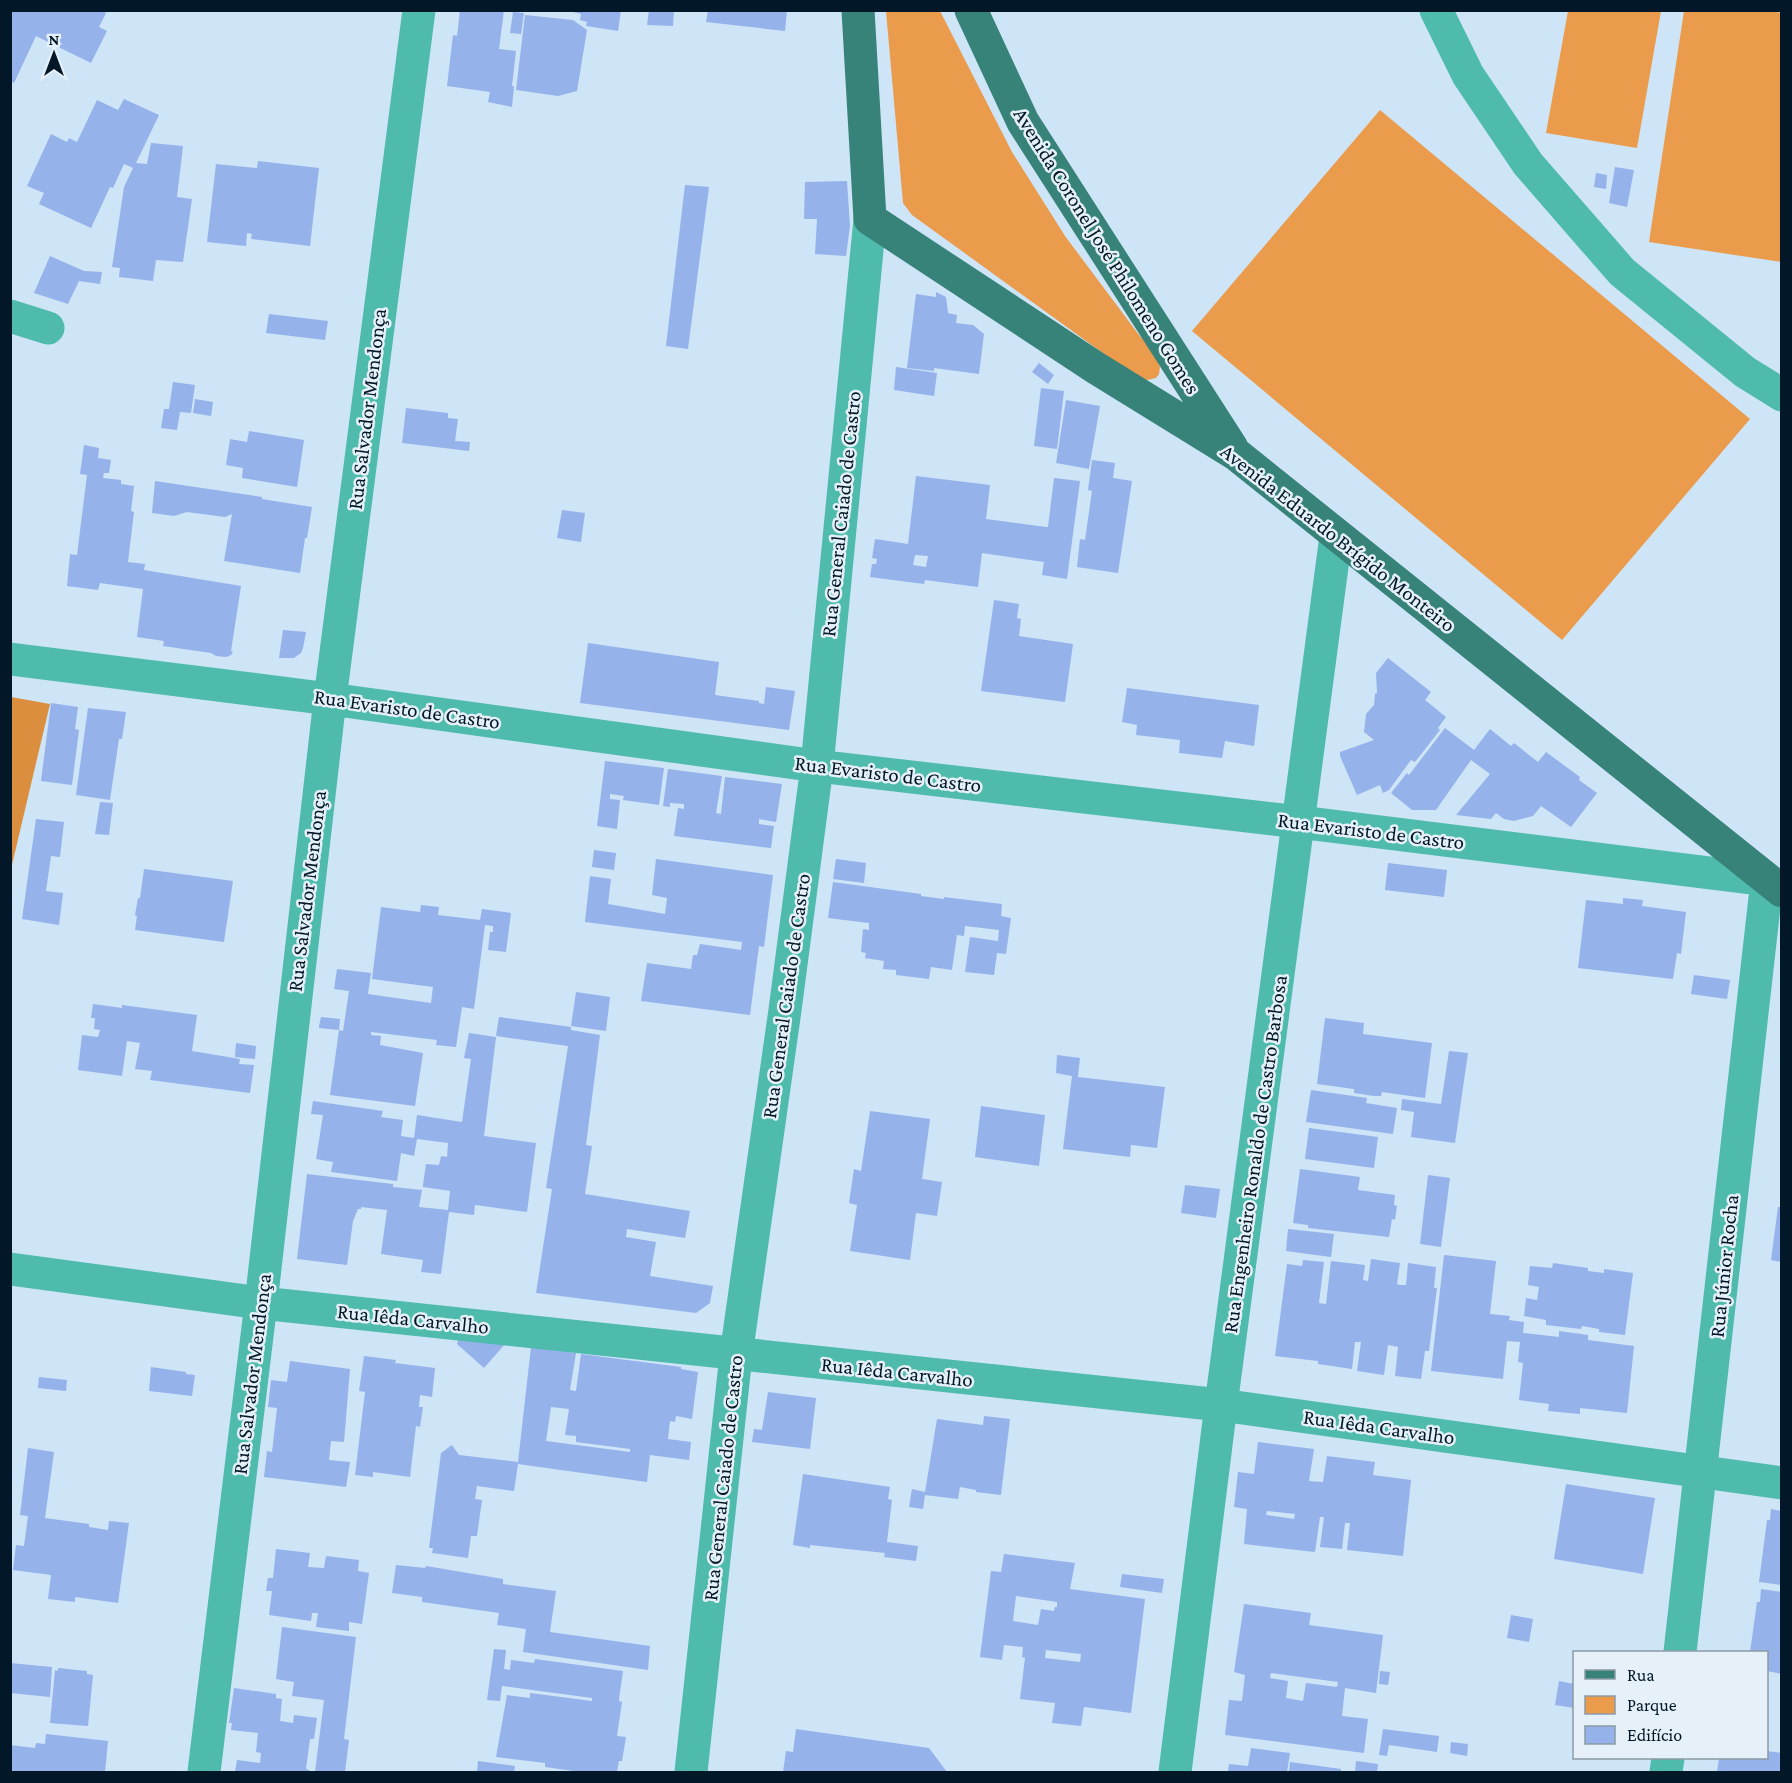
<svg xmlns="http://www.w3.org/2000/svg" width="1792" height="1783" font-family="'Crimson Pro',serif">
	<rect width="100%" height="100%" fill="#cee4f7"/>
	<path fill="#ea9b4c" d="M1765,10L1781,13V262L1649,242L1684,11Z
		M886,11H940L1012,152L1065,236L1139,335L1153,350L1160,367L1159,374L1156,378L1143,381L1136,377L912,215L903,203Z
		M1568,11H1661L1637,148L1546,133Z
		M1380,110L1750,419L1562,640L1192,331Z"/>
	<path fill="#db8e3e" d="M11,697L50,704L11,869L10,697Z"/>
	<path fill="#95b2eb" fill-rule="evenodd" d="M11,10H102L106,13L99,27L107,31L91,63L36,36L14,83L10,81Z
		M460,10H504L499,49L516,51L512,86H514L512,107L488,102L490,92L447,86L453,35L457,36Z
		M565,10H621L618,31L586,26L587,22L580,20L581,14Z
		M649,10H674L673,26L647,25Z
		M708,10H787L785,31L706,22Z
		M513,12L524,13L521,34L510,33Z
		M525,15L573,20L587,30L577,91L558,96L516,90Z
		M124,99L159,115L136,163L147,164L151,143L183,146L177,197L192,199L183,262L156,260L153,281L119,277L120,268L112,267L124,187L133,168L124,164L113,188L110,187L91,228L39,204L44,193L27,186L51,134L67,142L69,138L77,142L97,100L118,110Z
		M258,161L319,168L310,246L251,239L252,234L247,233L246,246L207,242L216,164L257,168Z
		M1615,167L1634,170L1627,207L1609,203Z
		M1596,173L1607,175L1606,189L1594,187Z
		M847,181L850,226L846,256L815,254L817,219H804L805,182Z
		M685,185L709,187L688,349L666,346Z
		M50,256L84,271L102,272L100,284L79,281L68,304L34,293Z
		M936,292L946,297L948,313L957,315L956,323L973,325L984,334L979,374L934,368V371L907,368L916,294L936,297Z
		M269,314L328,321L325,340L266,333Z
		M1039,363L1054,375L1048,384L1032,372Z
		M896,367L937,373L934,396L894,390Z
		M173,382L195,385L191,413L180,412L177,430L161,428L164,409H169Z
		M1041,388L1064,391L1057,449L1034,446Z
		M195,399L213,402L211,416L193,413Z
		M1066,400L1100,406L1089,469L1056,463Z
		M406,408L448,413V418L458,419L455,441L470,442L469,451L402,443Z
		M249,431L304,440L297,487L242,478L243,468L226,465L230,439L247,442Z
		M84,445L99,448L98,458L111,460L109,473H104L103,478L121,480V484L134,486L131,511L134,512L128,562L145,564L144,570L241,586L231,651L233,652L231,655L226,657L216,656L211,653L163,646L164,641L137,637L143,589L100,583L98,590L67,586L70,554L77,555L87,475L80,474Z
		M1092,460L1115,463L1113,478L1132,481L1118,573L1077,567L1080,539L1085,540L1092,491L1088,490Z
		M916,476L990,485L986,519L1046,527H1048L1054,478L1080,481L1067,579L1042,575L1044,562L982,553L978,587L925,580L924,584L870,577L872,564H876L877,559L872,558L875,539L908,544ZM915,555L928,556L926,567L913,565Z
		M155,481L262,497V499L312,507L307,538H305L300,573L224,561L232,514L225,517L187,512L174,516L152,513Z
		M562,510L585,513L581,542L557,538Z
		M994,600L1019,604L1017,618L1021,619L1019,636L1073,644L1065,702L981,691Z
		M283,630L306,632L303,648L301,653L294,658H279Z
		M588,643L719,662L715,695L759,701V703L764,704L766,687L795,691L789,730L580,703Z
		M1388,658L1431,692L1425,700L1446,717L1438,728L1440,730L1415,762L1411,760L1389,790L1383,793L1380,785L1357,795L1340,756V752L1374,740L1364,732L1366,714L1374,705L1375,694L1377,693L1376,673Z
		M1127,688L1259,705L1254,746L1225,741L1222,758L1179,753L1180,740L1136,735L1137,725L1122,722Z
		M51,703L78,707L75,729L79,730L72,785L41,781Z
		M88,708L126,712L122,739H119L110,800L76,795Z
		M1445,728L1474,750L1490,729L1511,746L1514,743L1538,762L1546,752L1580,777L1579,780L1597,793L1571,827L1541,806L1533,816L1514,821L1504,819L1496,813L1491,819L1456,815L1490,774L1471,760L1436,810H1412L1391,793L1407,773L1409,775Z
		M605,761L664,768L659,805L623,800L624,796L610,794V799L620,800L617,829L597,826Z
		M668,769L722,776L716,813L721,814L725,777L782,784L776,822L759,819V824L774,826L771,848L674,836L678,808L684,809V804L670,803V807L663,806Z
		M100,802L113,803L109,835L95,834Z
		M36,819L64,822L60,857L51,856L46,891L63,893L59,925L22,919Z
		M594,850L616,853L614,870L592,867Z
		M656,859L773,875L764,947L759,946L750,1015L641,1001L647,963L691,969L693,955H697L700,944L741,950L742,942L585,922L590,876L611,879L608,904L665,914L667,898L652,895Z
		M836,859L866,863L864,883L833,879Z
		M1388,863L1447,870L1444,897L1385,890Z
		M144,869L233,881L224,942L135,930L137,916L135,915L138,898H140Z
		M833,882L921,894V896L944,899V897L1002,904L1001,916L1011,918L1006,954L997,953L994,975L965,972L970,937L998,941L999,930L965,926L964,936L957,935L952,970L931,967L929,979L896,975V970L883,969L884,961L865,958L866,953L861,952L863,929L869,930V923L828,918Z
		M1623,898L1643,900L1642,906L1686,912L1681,954L1677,953L1673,979L1578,968L1586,900L1623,904Z
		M421,905L439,907L438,915L480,920L482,909L511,913L506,952L488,950L490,932H493V926L485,925L474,1009L462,1007L456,1047L436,1045L437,1040L371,1032V1035L381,1036L380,1045L423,1053L415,1106L330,1095L339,1030L319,1028V1026L321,1017L340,1019L339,1030L343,1031L349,991L334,989L337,969L371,973L368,994L431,1003L433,987L372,979L381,907L420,912Z
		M1694,975L1730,980L1727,999L1691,994Z
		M576,992L610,997L606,1031L571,1026Z
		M93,1004L122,1008V1005L197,1015L192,1051L240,1059L239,1064L254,1065L250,1093L150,1080L152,1071L135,1069L140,1043L127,1041L122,1076L78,1070L82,1035L98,1037L100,1030L94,1029L95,1018H91Z
		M499,1017L571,1027V1030L600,1035L586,1145L592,1146L585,1194L690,1211L685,1238L627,1229L626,1237L656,1242L650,1276L713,1286L710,1303L696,1313L536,1293L552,1189L546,1188L568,1046L496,1036Z
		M1325,1018L1364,1023L1363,1034L1432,1043L1425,1098L1382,1092L1381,1096H1374L1354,1093V1089L1317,1084Z
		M469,1033L496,1037L484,1136L536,1143L527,1212L475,1205L474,1215L449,1212L441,1274L421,1272L423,1260L381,1254L387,1210L361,1207V1209H358L353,1221L347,1265L297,1259L307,1174L393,1184V1187L422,1190L419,1207L448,1210L450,1191L423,1187V1185L426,1164L439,1165L441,1156L447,1157L448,1143L417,1139L414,1156L401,1153L397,1181L331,1172L333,1162L316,1159L323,1115L311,1114L313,1101L383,1111L381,1117L403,1120L401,1136L414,1138L417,1115L462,1122L471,1059L464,1058Z
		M236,1043L256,1046L255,1059L235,1057Z
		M1449,1051L1468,1053L1455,1143L1411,1137L1414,1112L1401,1110L1402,1099L1441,1104Z
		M1057,1055L1080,1058L1078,1077L1165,1087L1157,1148L1131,1145L1130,1157L1063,1149L1072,1076L1056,1073Z
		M1311,1090L1367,1098L1366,1103L1397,1108L1393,1134L1306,1122Z
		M981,1106L1045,1115L1039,1166L975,1157Z
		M870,1111L930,1119L922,1179L942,1182L937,1216L916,1213L910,1260L850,1251L857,1205L849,1203L854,1169L861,1171Z
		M1309,1128L1378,1137L1374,1168L1305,1159Z
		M1300,1169L1360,1177L1358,1190L1395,1195L1394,1205L1397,1206L1395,1220L1392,1219L1389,1237L1308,1228V1225L1293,1223Z
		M1428,1175L1450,1178L1441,1247L1420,1244Z
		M1185,1185L1220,1189L1216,1218L1181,1213Z
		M1778,1207H1782V1262L1771,1260Z
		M1288,1229L1334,1234L1331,1257L1286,1251Z
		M1444,1255L1496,1261L1490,1314L1510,1316L1509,1320L1524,1322L1523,1333L1559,1337V1331L1588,1335V1340L1634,1346L1627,1413L1580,1408V1414L1548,1411L1549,1404L1519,1400L1523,1363L1518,1362L1520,1342L1507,1341L1503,1379L1431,1371Z
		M1371,1259L1400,1263L1397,1284L1400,1285H1406L1408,1263L1436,1267L1434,1288H1437L1429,1351H1425L1421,1379L1395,1376L1398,1347L1388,1345L1384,1375L1357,1371L1361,1342H1355L1352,1369L1318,1364V1361L1275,1356L1287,1264L1302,1266L1303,1260L1324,1262L1319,1303L1326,1304L1331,1261L1365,1265L1363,1280L1368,1281Z
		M1553,1263L1588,1268V1271L1604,1273V1269L1633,1273L1625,1335L1599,1332V1329L1582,1326L1581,1329L1546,1325V1320L1524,1316L1526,1298L1537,1300L1539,1287L1528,1285L1530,1266L1552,1268Z
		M459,1338L505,1344L484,1368L457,1344Z
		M531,1347L576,1353L570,1390L576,1391L581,1354L681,1367V1369L698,1372L692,1419L676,1416L675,1422L670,1421L668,1439L691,1442L689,1460L650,1455L647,1482L518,1464L514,1491L477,1486L475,1499L482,1500L477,1536H471L468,1558L432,1553L433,1548H429L441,1453L452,1445L459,1455L518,1462ZM551,1407L569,1409L565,1435L576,1436V1442L630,1449V1452L546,1441Z
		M364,1356L396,1360L395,1363L435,1368L432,1397L420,1395L419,1407H423L420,1427L416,1426L410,1477L373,1472V1477L355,1475L365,1392L359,1391Z
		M290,1361L350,1369L344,1442L331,1441L329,1460L350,1462L346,1487L264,1477L267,1451L272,1452L277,1408L268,1407L271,1380L287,1382Z
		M151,1367L186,1372V1374L195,1375L192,1396L149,1391Z
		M39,1377L67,1380L66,1391L38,1388Z
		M768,1392L816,1398L810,1449L752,1442L754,1429L762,1430Z
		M984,1416L1010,1419L1001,1495L976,1492V1490L960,1487L958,1499L925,1495L923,1509L909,1507L912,1489L925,1492L937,1419L983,1425Z
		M1258,1442L1314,1449L1309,1481L1323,1482L1327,1456L1375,1462L1373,1475L1411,1480L1403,1556L1347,1550L1350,1523H1345L1342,1549L1320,1547L1324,1517H1320L1315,1552L1244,1544L1247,1509L1234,1507L1238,1472L1254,1474ZM1267,1511L1295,1514L1294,1519L1266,1515Z
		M28,1448L54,1452L45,1518L89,1524V1527L108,1530L109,1521L129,1523L118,1603L75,1597V1602L48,1599L51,1575L13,1570L16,1545L24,1546L28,1516L20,1515Z
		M803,1474L890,1487L888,1499L892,1500L887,1542L918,1546L916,1561L884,1557L885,1553L810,1545V1548L793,1545Z
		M1566,1484L1655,1498L1643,1574L1554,1559Z
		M1771,1509L1782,1511V1585L1759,1582L1767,1520H1770Z
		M276,1549L310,1553L308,1567L324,1568L326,1556L359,1560L358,1571L369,1573L362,1624L349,1622V1631L316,1627L318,1613H312L311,1621L269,1615L272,1591H266L268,1578H273Z
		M1004,1554L1075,1563L1070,1589L1145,1599L1131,1713L1084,1707L1081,1726L1052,1723L1055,1703L1020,1699L1025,1658L1022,1657L1023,1647L1004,1645L1002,1660L980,1657L991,1571L1001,1572ZM1016,1596L1057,1602V1607H1055L1054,1611L1041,1609L1038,1625L1013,1621ZM1046,1650L1081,1654L1080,1662L1045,1658Z
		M396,1565L425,1568L426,1566L503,1579V1584L556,1591L550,1632L650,1646L648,1670L523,1652L526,1629L497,1625L499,1613L422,1602V1597L392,1593Z
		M1122,1574L1164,1579L1162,1593L1120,1587Z
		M1761,1589L1782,1592V1674L1767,1671L1766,1652H1750L1757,1602H1760Z
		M1244,1604L1311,1613L1309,1625L1383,1635L1376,1693L1345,1688L1342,1716L1368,1719L1364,1753L1225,1735L1229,1700L1242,1701L1245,1675L1234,1672ZM1271,1673L1338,1682L1337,1687L1306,1683L1303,1701L1286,1698L1288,1681L1270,1678Z
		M1511,1615L1533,1619L1529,1642L1507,1638Z
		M282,1627L356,1637L344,1739L349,1740L345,1772H315L324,1700L292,1696L294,1682L276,1679Z
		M494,1649L506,1650L504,1669L510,1670L511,1660L534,1663L535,1659L623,1671L619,1699V1701L622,1702L617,1736L626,1737L622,1761H619L617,1772H581L545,1767V1763L496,1757L507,1695L530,1698V1693L592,1701V1698L502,1686L500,1701L487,1700Z
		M10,1663L52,1667L50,1697L10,1693Z
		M58,1668L87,1671V1674L93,1675L88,1726L50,1723L55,1670L58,1671Z
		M1380,1671L1390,1672L1388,1685L1379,1684Z
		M1559,1681L1574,1684V1708L1555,1705Z
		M234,1688L276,1694V1698L282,1699L280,1721L293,1723L294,1715L317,1718L314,1739H310L306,1769L309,1770V1772H235L237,1760L260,1763L261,1753L256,1752L258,1733L231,1730L232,1723H229Z
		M796,1729L929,1748L947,1772H783L786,1751L793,1752Z
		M1383,1729L1439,1736L1437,1752L1389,1745L1387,1756L1379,1755Z
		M46,1734L108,1741L105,1772H10V1745L35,1748L36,1743L45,1744Z
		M1451,1742L1468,1744L1467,1756L1450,1753Z
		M1251,1748L1290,1753L1287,1772H1228L1229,1764L1248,1766Z
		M1767,1751L1782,1753V1772H1717L1719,1758H1767Z
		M478,1761L515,1766L514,1772H477Z
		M1356,1761L1378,1764L1377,1772H1355Z
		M1290,1762L1341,1769V1772H1289Z"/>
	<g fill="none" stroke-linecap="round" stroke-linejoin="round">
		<path stroke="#4ebbac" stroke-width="33" d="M1436,10L1468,75L1528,164L1622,272L1745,372L1782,395
			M10,316L48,328
			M10,659L330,699L817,766L1299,822L1767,880L1680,1652
			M10,1269L261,1303L1221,1405L1782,1483
			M204,1772L261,1303L330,699L419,10
			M691,1772L736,1355L785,1010L817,766L870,219
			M1175,1772L1221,1405L1336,536
			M1666,1772L1668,1758"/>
		<path stroke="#378379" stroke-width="33" d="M858,10L870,219L1096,368L1237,455L1782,891
			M971,10L1023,122L1232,448"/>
	</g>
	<g text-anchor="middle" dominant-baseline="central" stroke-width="5" stroke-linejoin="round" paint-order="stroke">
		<g font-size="21" fill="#021828" stroke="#e5f0f9">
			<text transform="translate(1107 251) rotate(58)">Avenida Coronel José Philomeno Gomes</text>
			<text transform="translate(367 409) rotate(-83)">Rua Salvador Mendonça</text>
			<text transform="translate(841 514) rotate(-84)">Rua General Caiado de Castro</text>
			<text transform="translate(1338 538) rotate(38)">Avenida Eduardo Brígido Monteiro</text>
			<text transform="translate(407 709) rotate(8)">Rua Evaristo de Castro</text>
			<text transform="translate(888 774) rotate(7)">Rua Evaristo de Castro</text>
			<text transform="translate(1371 831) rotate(7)">Rua Evaristo de Castro</text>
			<text transform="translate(307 891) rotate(-83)">Rua Salvador Mendonça</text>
			<text transform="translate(786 996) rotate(-82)">Rua General Caiado de Castro</text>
			<text transform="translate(1255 1154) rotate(-82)">Rua Engenheiro Ronaldo de Castro Barbosa</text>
			<text transform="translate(1724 1266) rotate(-84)">Rua Júnior Rocha</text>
			<text transform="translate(413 1319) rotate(6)">Rua Iêda Carvalho</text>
			<text transform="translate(897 1372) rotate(6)">Rua Iêda Carvalho</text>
			<text transform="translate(252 1374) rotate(-83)">Rua Salvador Mendonça</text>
			<text transform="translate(1379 1427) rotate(8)">Rua Iêda Carvalho</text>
			<text transform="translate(723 1478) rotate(-84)">Rua General Caiado de Castro</text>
		</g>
	</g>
	<rect width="1792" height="1783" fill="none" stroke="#021828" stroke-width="24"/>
	<rect x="1573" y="1651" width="195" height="108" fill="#e5f0f9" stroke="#8a9aa5" stroke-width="1.5"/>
	<rect x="1585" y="1670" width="30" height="9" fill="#378379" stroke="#8a9aa5" stroke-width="1.5"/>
	<text x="1627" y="1681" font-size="18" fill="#021828">Rua</text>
	<rect x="1585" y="1696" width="30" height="18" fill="#ea9b4c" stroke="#8a9aa5" stroke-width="1.5"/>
	<text x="1627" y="1711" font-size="18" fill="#021828">Parque</text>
	<rect x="1585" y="1726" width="30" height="18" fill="#95b2eb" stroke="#8a9aa5" stroke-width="1.5"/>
	<text x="1627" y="1741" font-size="18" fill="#021828">Edifício</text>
	<g transform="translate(54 54)" stroke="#e5f0f9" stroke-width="4.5" paint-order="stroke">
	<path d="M0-4.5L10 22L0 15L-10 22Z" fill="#021828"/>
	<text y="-9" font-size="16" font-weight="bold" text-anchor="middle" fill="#021828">N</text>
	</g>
</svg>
